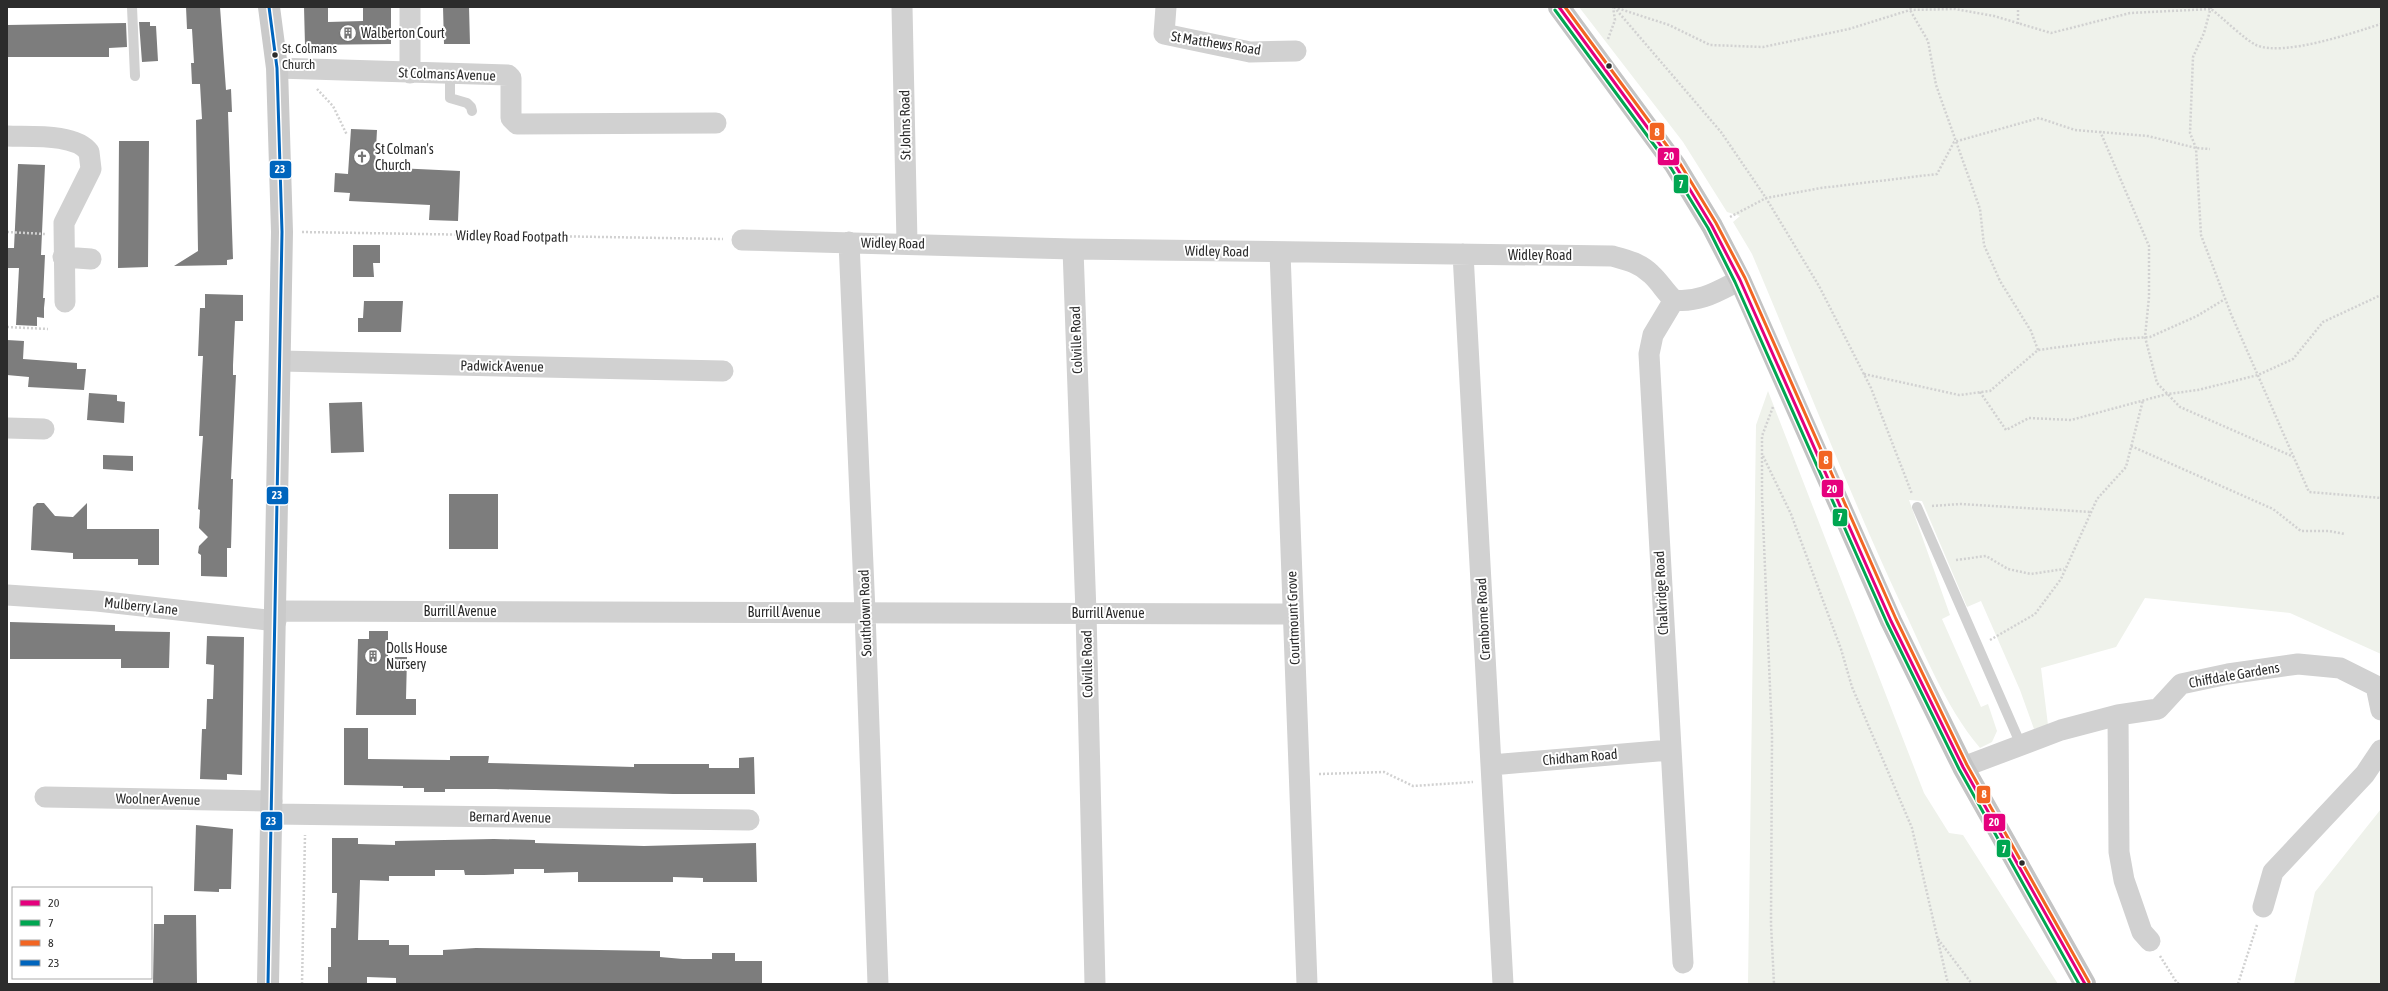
<svg xmlns="http://www.w3.org/2000/svg" width="2388" height="991" font-family="'Asap Condensed',sans-serif">
	<rect width="100%" height="100%" fill="#fff"/>
	<path fill="#eff2eb" d="M1579,7H2381V654L2290,613L2145,598L2116,647L2041,668L2048,725L2034,729L2020,690L1981,601L1967,607L1922,501L1909,500L1950,615L1942,619L1981,707L1988,704L1997,731L1992,742L1980,748C1944,705 1924,651 1900,602C1847,488 1801,370 1752,254L1733,222L1740,216L1727,212L1683,142Z
		M1768,391L1924,793L1949,833L1963,835L2058,984H1748L1756,425Z
		M2381,809V984H2294L2315,892Z"/>
	<path fill="#7d7d7d" d="M186,7H220L226,90L231,89L232,112H228L233,259L227,260V265L174,266L198,251L196,120L202,119L200,84H192L191,63H194L192,29H187Z
		M304,7H328V22L363,21V7H391V44L305,45Z
		M443,7H469L470,44H444Z
		M139,22H150V26H156L158,61L142,62Z
		M126,23L127,47L109,48V57H7V25Z
		M351,129L377,130L375,167L460,171L458,221L429,220L430,205L349,201L350,193L334,192L335,173L348,174Z
		M119,141H149L148,267L118,268Z
		M18,164L45,165L41,255H45L43,298H45L44,308V318L37,317V326L16,325L19,268H7V248H14Z
		M353,245H380V263H373L374,277H353Z
		M205,294L243,295V321H235L233,365V375H236L231,479H233L231,548H227V577L201,576V555L198,553L199,546L208,537L199,528L200,510L198,509L203,436H199L203,356H198L200,308H205Z
		M364,301H403L401,332H358V318H363Z
		M7,340L24,341L23,359L77,363V369H86L84,390L28,387L29,377L7,375Z
		M89,393L117,395V401L125,402L124,423L87,420Z
		M362,402L364,452L331,453L329,403Z
		M103,455L133,456V471L103,469Z
		M449,494H498V549H449Z
		M37,503H44L55,516L73,517L87,503V529H159V565H138V559H73V553L31,550L33,507Z
		M10,622L115,625V631L170,632L169,668H121V659H10Z
		M369,631H388V657H407L406,699H416V715H356L358,639H369Z
		M207,636L244,637L242,775L227,774V780L200,779L202,729H206L207,699H213L214,665L206,664Z
		M344,728H368V759L450,760V756H489L488,763L634,767V764H709V768H739V758L754,757L755,794H673L496,789H445V792H424V788H403V786L344,785Z
		M196,825L233,829L231,889H219V892L194,891Z
		M332,838H358V844L395,845V841L494,839L535,840V843L644,846L756,843L757,882H703V878L673,877V882H578V872L544,873V869H514V874L484,875H465L464,870H435V876H389V881L360,880L358,940H389V945H409V955H443V950L476,948L660,951V957L683,959H712V953H735V961H762V984H396V978L367,977V984L328,983V967H331V928H336L337,893H332Z
		M164,915H196L197,984H153L154,924H164Z"/>
	<g fill="none" stroke-linecap="round" stroke-linejoin="round">
		<path stroke="#d1d1d1" stroke-width="2.5" stroke-dasharray="2 2" stroke-linecap="butt" d="M1614,7L1669,25L1710,45L1763,47L1849,29L1910,10L1955,9L1994,16L2051,33L2130,13L2211,9C2223,18 2244,39 2256,45C2284,57 2352,33 2381,24
			M1614,7L1721,132L1766,198L1819,286L1871,388L1912,494
			M1911,7L1910,10L1928,41L1936,85L1980,209L1984,245L2000,281L2031,331L2038,350
			M2211,7L2204,33L2193,57L2190,133L2196,148L2201,235L2231,314L2309,492L2381,498
			M2018,24V7
			M1608,39L1615,20L1613,7
			M317,89L333,106L347,135
			M2100,131L2149,246V297L2145,337L2157,383L2180,407L2294,457
			M1730,217L1766,198L1821,188L1937,174L1954,142L2039,118L2075,130L2148,136L2196,148L2210,149
			M7,232L45,234
			M302,232L723,239
			M7,327L48,329
			M1864,374L1959,395L1990,391L2038,350L2120,339L2150,337L2197,316L2225,299
			M1980,392L2006,430L2029,418L2071,420L2167,394L2198,390L2258,375L2293,359L2323,322L2381,295
			M1773,407L1762,436V496L1772,735L1771,924L1774,984
			M2131,446L2273,509L2301,531H2329L2345,534
			M1763,456L1791,514L1841,649L1852,687L1912,828L1948,984
			M1932,506L1960,504L2091,512
			M1956,560L1986,556L2008,569L2031,574L2064,569
			M1990,640L2035,614L2061,579L2097,499L2126,467L2143,400
			M1319,774L1384,772L1413,786L1473,782
			M1938,939L1972,984
			M2160,956L2177,983L2181,984
			M302,984L305,835
			M2238,984L2257,925"/>
		<path stroke="#d1d1d1" stroke-width="10" d="M132,7L135,76
			M450,74V98L467,103L471,107L472,111
			M1917,507L2021,745"/>
		<path stroke="#d1d1d1" stroke-width="21" d="M410,7V73
			M902,7L907,243
			M1166,7L1164,34L1250,52L1296,51
			M277,68L508,75L511,78V118L517,124L716,123
			M7,136C30,137 75,133 89,152L91,169L64,223L65,302
			M742,240L1073,249L1612,256C1627,260 1640,263 1651,274C1660,282 1665,292 1674,300
			M849,242L865,612L878,984
			M1073,249L1086,613L1095,984
			M1280,252L1307,984
			M1463,254L1503,984
			M63,257L91,259
			M281,361L723,371
			M7,428L44,429
			M7,595L97,601L276,621
			M276,611L1293,614
			M2118,715L2119,852L2124,880L2142,932L2150,941
			M1491,765L1670,750
			M1963,767L2061,730L2118,715L2158,709L2181,684L2228,674L2298,664L2340,668L2376,686L2381,710
			M45,797L272,801
			M272,814L749,820
			M2263,907L2273,872L2365,774L2381,750
			M1683,963L1649,354L1653,335L1674,300C1700,303 1718,291 1740,280"/>
		<path stroke="#cacaca" stroke-width="22" d="M268,984L282,232L277,68L269,7"/>
		<path stroke="#c4c4c4" stroke-width="22" d="M1559,7L1675,165L1712,226L1740,280L1891,621L1963,767L2085,984"/>
		<g stroke="#fff" stroke-width="6">
			<path id="bus-1" d="M1559,7L1675,165L1712,226L1740,280L1891,621L1963,767L2085,984"/>
		</g>
		<g stroke="#fff" stroke-width="6">
			<path id="bus-2" d="M1555,10L1671,168L1708,228L1735,282L1887,623L1959,769L2079,984"/>
		</g>
		<g stroke="#fff" stroke-width="6">
			<path id="bus-3" d="M1565,7L1679,162L1716,223L1745,278L1896,619L1967,765L2089,982"/>
		</g>
		<g stroke="#fff" stroke-width="6">
			<path id="bus-4" d="M268,984L282,232L277,68L269,7"/>
		</g>
		<use href="#bus-1" stroke="#e5007d" stroke-width="3"/>
		<use href="#bus-2" stroke="#00a651" stroke-width="3"/>
		<use href="#bus-3" stroke="#f26522" stroke-width="3"/>
		<use href="#bus-4" stroke="#0065bd" stroke-width="3"/>
	</g>
	<defs>
		<g id="building-ring" transform="scale(0.9)"><circle r="9.5" fill="#fff" stroke="#767676" stroke-width="1.5"/><path d="M-4-6H4V6H1V3H-1V6H-4ZM-2.5-4.3h1.7v1.8h-1.7ZM.8-4.3h1.7v1.8H.8ZM-2.5-1h1.7V.8h-1.7ZM.8-1h1.7V.8H.8Z" fill="#767676"/></g>
		<g id="church-ring" transform="scale(0.9)"><circle r="9.5" fill="#fff" stroke="#767676" stroke-width="1.5"/><path d="M-1.2-6h2.4v3.5h3.3v2.4h-3.3V6h-2.4V-.1h-3.3v-2.4h3.3Z" fill="#767676"/></g>
	</defs>
	<g fill-rule="evenodd">
		<use href="#building-ring" x="348" y="33"/>
		<use href="#church-ring" x="362" y="157"/>
		<use href="#building-ring" x="373" y="656"/>
	</g>
	<g fill="#2c2c2c" stroke="#fff" stroke-width="1.5">
		<circle cx="275" cy="55" r="3.5"/>
		<circle cx="1609" cy="66" r="3.5"/>
		<circle cx="2022" cy="863" r="3.5"/>
	</g>
	<g text-anchor="middle" dominant-baseline="central" stroke-width="4" stroke-linejoin="round" paint-order="stroke">
		<g font-size="13" fill="#2c2c2c" stroke="#fff" text-anchor="start">
			<text x="282" y="48">St. Colmans<tspan x="282" dy="16">Church</tspan></text>
		</g>
		<g font-size="14" fill="#2c2c2c" stroke="#fff" text-anchor="start">
			<text x="361" y="33">Walberton Court</text>
			<text x="375" y="149">St Colman's<tspan x="375" dy="16">Church</tspan></text>
			<text x="386" y="648">Dolls House<tspan x="386" dy="16">Nursery</tspan></text>
		</g>
		<g font-size="14" fill="#2c2c2c" stroke="#fff">
			<text transform="translate(1216 43) rotate(9)">St Matthews Road</text>
			<text transform="translate(447 74) rotate(2)">St Colmans Avenue</text>
			<text transform="translate(905 125) rotate(-91)">St Johns Road</text>
			<text transform="translate(512 236) rotate(1)">Widley Road Footpath</text>
			<text transform="translate(893 243) rotate(1)">Widley Road</text>
			<text transform="translate(1217 251) rotate(1)">Widley Road</text>
			<text x="1540" y="255">Widley Road</text>
			<text transform="translate(1076 340) rotate(-92)">Colville Road</text>
			<text transform="translate(502 366) rotate(1)">Padwick Avenue</text>
			<text transform="translate(1661 593) rotate(-93)">Chalkridge Road</text>
			<text transform="translate(141 606) rotate(6)">Mulberry Lane</text>
			<text x="460" y="611">Burrill Avenue</text>
			<text x="784" y="612">Burrill Avenue</text>
			<text transform="translate(865 613) rotate(-92)">Southdown Road</text>
			<text x="1108" y="613">Burrill Avenue</text>
			<text transform="translate(1293 618) rotate(-92)">Courtmount Grove</text>
			<text transform="translate(1483 619) rotate(-93)">Cranborne Road</text>
			<text transform="translate(1087 664) rotate(-91)">Colville Road</text>
			<text transform="translate(2234 675) rotate(-10)">Chiffdale Gardens</text>
			<text transform="translate(1580 757) rotate(-5)">Chidham Road</text>
			<text transform="translate(158 799) rotate(1)">Woolner Avenue</text>
			<text transform="translate(510 817) rotate(1)">Bernard Avenue</text>
		</g>
	</g>
	<g stroke="#fff" stroke-width="1.5">
		<rect x="1649" y="122" width="16" height="19" rx="4" fill="#f26522"/>
		<rect x="1657" y="147" width="23" height="19" rx="4" fill="#e5007d"/>
		<rect x="269" y="160" width="23" height="19" rx="4" fill="#0065bd"/>
		<rect x="1673" y="174" width="16" height="20" rx="4" fill="#00a651"/>
		<rect x="1818" y="450" width="15" height="20" rx="4" fill="#f26522"/>
		<rect x="1821" y="479" width="23" height="19" rx="4" fill="#e5007d"/>
		<rect x="266" y="486" width="23" height="19" rx="4" fill="#0065bd"/>
		<rect x="1832" y="508" width="16" height="19" rx="4" fill="#00a651"/>
		<rect x="1976" y="785" width="15" height="19" rx="4" fill="#f26522"/>
		<rect x="260" y="811" width="23" height="20" rx="4" fill="#0065bd"/>
		<rect x="1983" y="813" width="23" height="19" rx="4" fill="#e5007d"/>
		<rect x="1996" y="839" width="15" height="19" rx="4" fill="#00a651"/>
	</g>
	<g font-size="11" text-anchor="middle" font-weight="bold" fill="#fff">
		<text x="1657" y="136">8</text>
		<text x="1669" y="160">20</text>
		<text x="280" y="173">23</text>
		<text x="1681" y="188">7</text>
		<text x="1826" y="464">8</text>
		<text x="1832" y="493">20</text>
		<text x="277" y="499">23</text>
		<text x="1840" y="521">7</text>
		<text x="1984" y="798">8</text>
		<text x="271" y="825">23</text>
		<text x="1994" y="826">20</text>
		<text x="2004" y="853">7</text>
	</g>
	<rect width="2388" height="991" fill="none" stroke="#2c2c2c" stroke-width="16"/>
	<rect x="12" y="887" width="140" height="92" fill="#ffffff" stroke="#ababab"/>
	<rect x="20" y="900" width="20" height="6" fill="#e5007d" stroke="#ababab"/>
	<text x="48" y="907" font-size="12" fill="#2c2c2c">20</text>
	<rect x="20" y="920" width="20" height="6" fill="#00a651" stroke="#ababab"/>
	<text x="48" y="927" font-size="12" fill="#2c2c2c">7</text>
	<rect x="20" y="940" width="20" height="6" fill="#f26522" stroke="#ababab"/>
	<text x="48" y="947" font-size="12" fill="#2c2c2c">8</text>
	<rect x="20" y="960" width="20" height="6" fill="#0065bd" stroke="#ababab"/>
	<text x="48" y="967" font-size="12" fill="#2c2c2c">23</text>
</svg>
